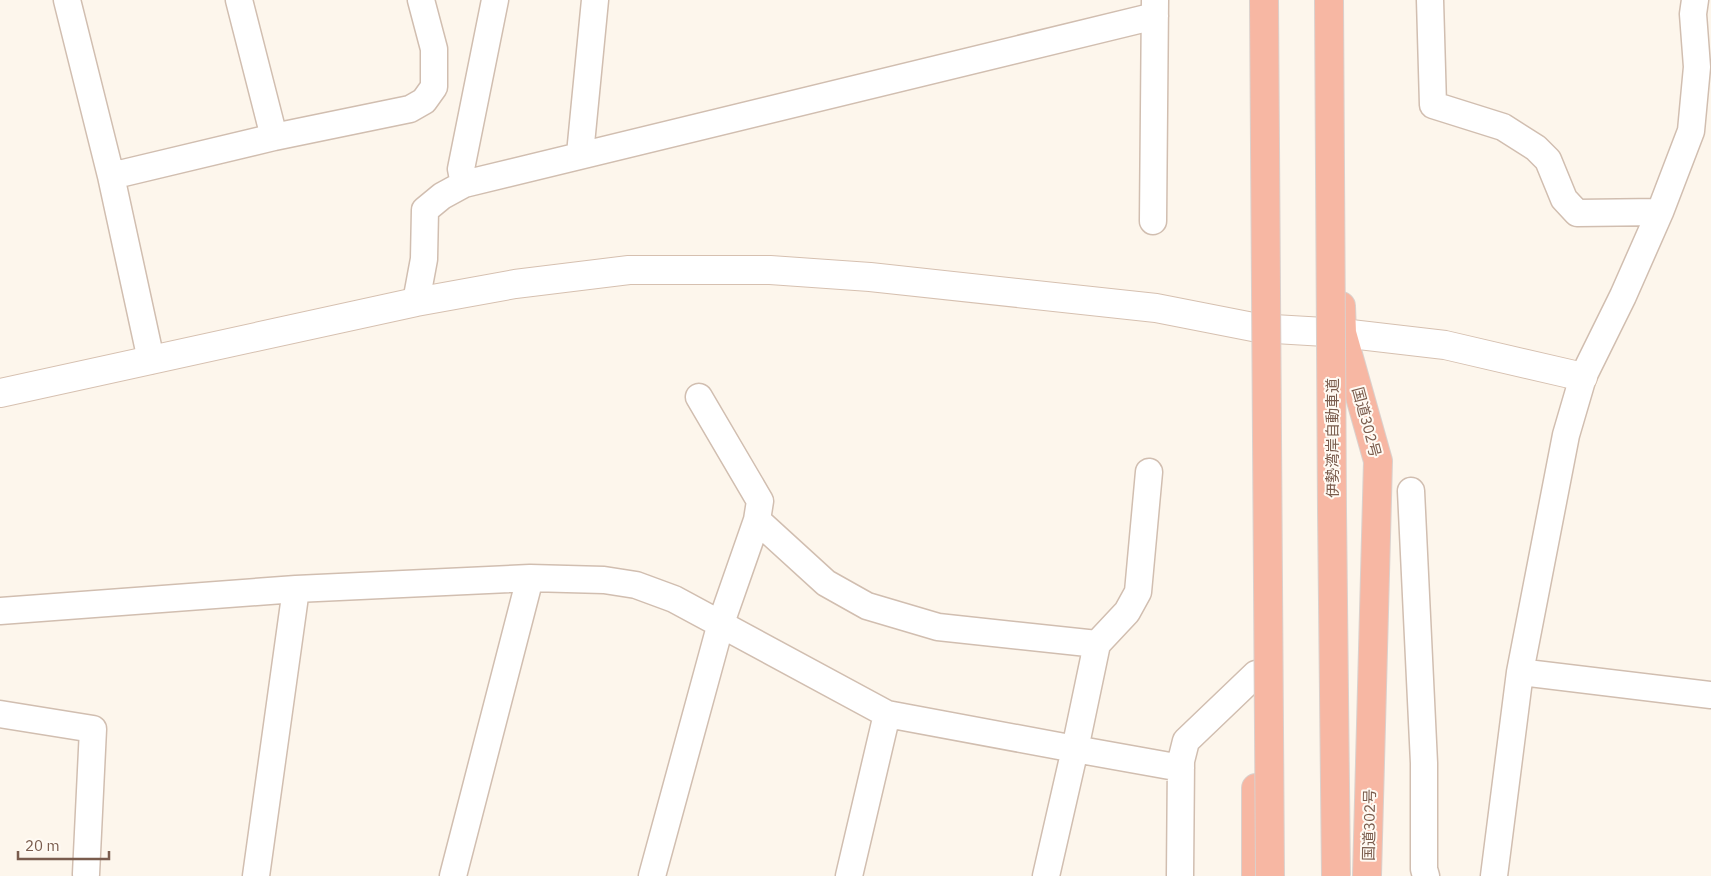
<svg xmlns="http://www.w3.org/2000/svg" width="1711" height="876" font-family="'IBM Plex Sans','Noto Sans JP',sans-serif">
	<rect width="100%" height="100%" fill="#fdf6ec"/>
	<g fill="none" stroke-linecap="round" stroke-linejoin="round">
		<g stroke="#d1beb0" stroke-width="29">
			<path id="street" d="M67,0L111,176L151,360
				M239,0L274,137
				M1430,0L1433,105L1503,127L1536,148L1548,160L1564,199L1577,213L1660,212
				M580,154L595,0
				M111,176L274,137L410,109L424,101L434,87V49L421,0
				M464,184L461,169L495,0
				M1153,221L1155,0
				M416,302L424,259L425,210L442,196L464,184L1155,16
				M699,397L760,501L757,520
				M1149,472L1138,592L1127,612L1097,644L1075,749L1181,768
				M1411,491L1424,763V869L1426,876
				M0,611L296,589L530,578L604,580L636,585L674,599L887,714L1075,749L1046,876
				M1520,672L1711,695
				M0,714L93,729L86,874
				M256,876L296,589
				M453,876L530,578
				M652,876L721,623L757,520L826,583L867,606L938,627L1097,644
				M849,876L887,714
				M1180,876L1181,761L1186,741L1256,674
				M1494,876L1520,672L1566,435L1583,377L1623,296L1660,212L1691,131L1697,67L1693,14L1695,0"/>
		</g>
		<g stroke="#d6c0b0" stroke-width="30">
			<path id="secondary" d="M0,393L416,302L515,284L629,270H770L870,277L1156,308L1258,328L1342,333L1445,345L1583,377"/>
		</g>
		<g stroke="#dad1cd" stroke-width="30">
			<path id="highway" d="M1341,306L1342,333L1378,461L1367,876
				M1256,876V788"/>
		</g>
		<use href="#street" stroke="#fff" stroke-width="26"/>
		<use href="#secondary" stroke="#fff" stroke-width="28"/>
		<use href="#highway" stroke="#f7b7a3" stroke-width="28"/>
		<g stroke="#dad1cd" stroke-width="30" stroke-linecap="butt">
			<path id="highway-bridge" d="M1264,0L1270,876
				M1329,0L1332,511L1336,876"/>
		</g>
		<use href="#highway-bridge" stroke="#f7b7a3" stroke-width="28"/>
	</g>
	<g text-anchor="middle" dominant-baseline="central" stroke-width="4" stroke-linejoin="round" paint-order="stroke">
		<g font-size="15" fill="#7a5c4d" stroke="#fffaf3">
			<text transform="translate(1367 422) rotate(75)">国道302号</text>
			<text transform="translate(1332 438) rotate(-90)">伊勢湾岸自動車道</text>
			<text transform="translate(1369 825) rotate(-89)">国道302号</text>
		</g>
	</g>
	<path d="M18 851v8h91v-8" fill="none" stroke="#7a5c4d" stroke-width="2.5"/>
	<text x="25" y="851" font-size="15" fill="#7a5c4d" stroke="#fffaf3" stroke-width="4" paint-order="stroke">20 m</text>
</svg>
